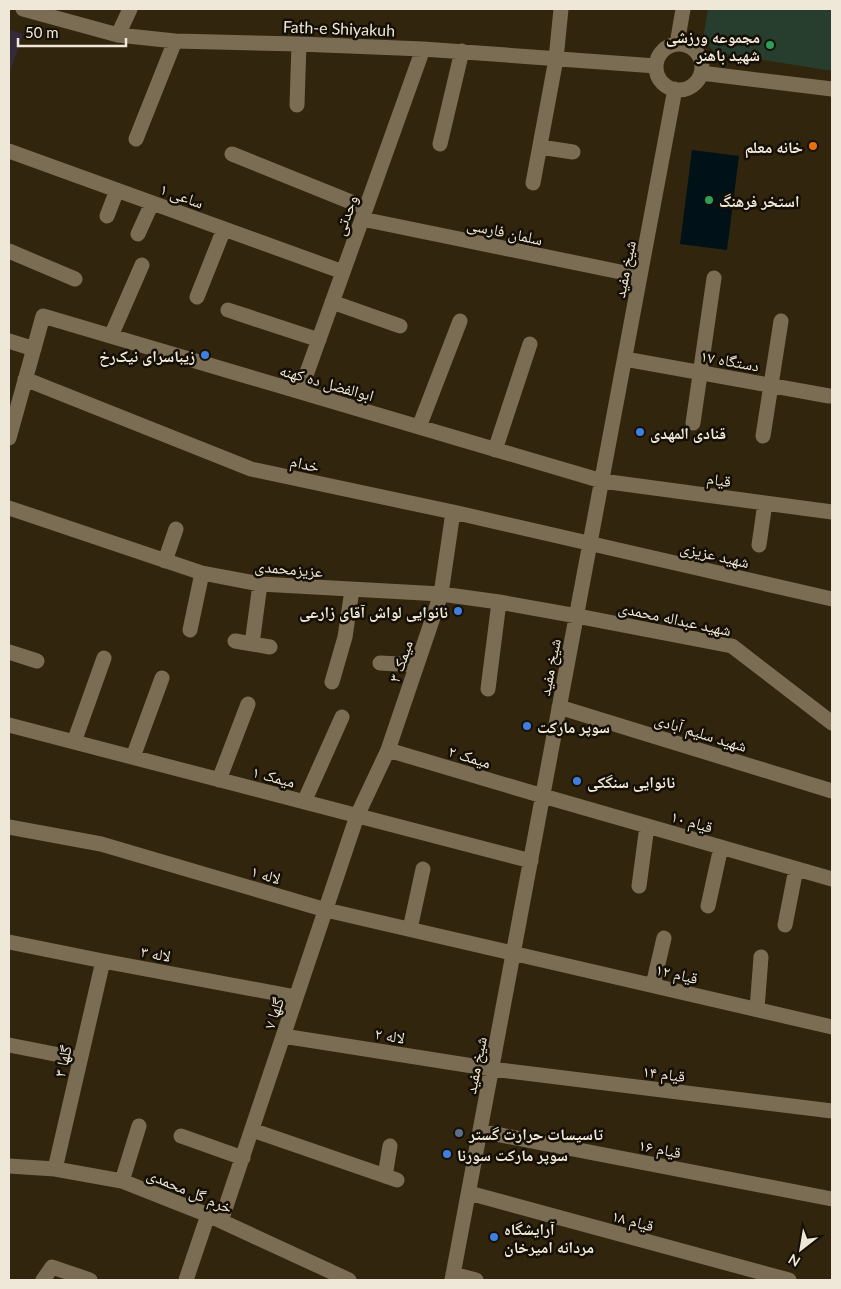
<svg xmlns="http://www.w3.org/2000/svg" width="841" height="1289" font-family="Lato,'Noto Naskh Arabic',sans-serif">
	<rect width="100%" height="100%" fill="#31250d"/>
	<path fill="#342a39" d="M9,29L23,34L9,75Z"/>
	<path fill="#273d2e" d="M708,9H832V71L714,52L703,39Z"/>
	<path fill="#001217" d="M692,150L739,156L727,250L680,244Z"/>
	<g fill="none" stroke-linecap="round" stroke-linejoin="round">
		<path stroke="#7b6d53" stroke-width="15" d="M23,9L118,35L175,41L299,44L423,49L656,66
			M118,35L130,9
			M677,44L683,9
			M656 67a23 23 0 1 1 46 0a23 23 0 1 1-46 0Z
			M701,73L832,89
			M297,105L299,44
			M136,139L175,41
			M440,144L462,51
			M540,147L573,152
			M9,151L343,272
			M232,154L366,208
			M533,183L556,59L561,9
			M107,216L117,190
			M362,219L640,276
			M138,234L152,203
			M9,251L75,279
			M197,297L224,229
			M332,302L400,326
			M228,310L319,340
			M111,336L142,265
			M9,341L34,349
			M625,359L829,396
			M25,379L251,469L453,512L832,599
			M300,392L423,49
			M693,423L714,278
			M419,427L460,321
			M763,436L781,321
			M9,438L43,316L602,481L832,512
			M495,450L530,344
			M9,508L202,573L260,584L441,594L499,602L577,616L732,646L832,723
			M759,545L765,503
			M165,561L176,529
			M190,630L202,573
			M235,641L270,647
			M252,644L260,584
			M9,652L37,661
			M380,663L417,665
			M332,682L345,637L352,590
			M488,689L499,602
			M559,707L832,791
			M9,725L531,861
			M74,742L104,658
			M388,750L543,796L832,879
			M133,757L162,678
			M219,780L248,704
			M304,802L342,717
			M9,827L101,844L326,910L832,1027
			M639,886L647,826
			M708,906L721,847
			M785,925L796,869
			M410,929L423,869
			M9,942L103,961L296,997
			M653,985L664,938
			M757,1009L761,957
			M283,1036L492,1069L832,1111
			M9,1045L80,1059
			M252,1130L397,1180
			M480,1131L832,1199
			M181,1136L243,1158
			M9,1166L55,1169L122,1181L208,1215L349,1280
			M55,1169L103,961
			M385,1176L390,1146
			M122,1181L139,1126
			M469,1193L789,1280
			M221,1221L357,816L388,750L441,594L453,512
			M453,1274L476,1280
			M43,1280L52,1267L90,1280
			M186,1280L208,1215
			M452,1280L675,89"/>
	</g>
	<g fill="#2e9e5b" stroke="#150f06" stroke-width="2">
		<circle cx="770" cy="45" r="5"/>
		<circle cx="709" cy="200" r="5"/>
	</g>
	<circle fill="#e8710a" stroke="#150f06" stroke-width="2" cx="813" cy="146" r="5"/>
	<g fill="#3f7fe0" stroke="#150f06" stroke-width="2">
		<circle cx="205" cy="355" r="5"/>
		<circle cx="640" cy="432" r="5"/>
		<circle cx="458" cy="611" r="5"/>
		<circle cx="527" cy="726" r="5"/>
		<circle cx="577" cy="781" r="5"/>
		<circle cx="447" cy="1154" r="5"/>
		<circle cx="494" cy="1237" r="5"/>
	</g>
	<circle fill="#5c6f8a" stroke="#150f06" stroke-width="2" cx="459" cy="1133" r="5"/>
	<g text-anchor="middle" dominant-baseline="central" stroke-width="5" stroke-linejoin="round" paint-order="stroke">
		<g font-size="16" fill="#efe7d8" stroke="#150f06">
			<text transform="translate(339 28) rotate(2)">Fath-e Shiyakuh</text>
			<text transform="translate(182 195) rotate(20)">ساعی ۱</text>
			<text transform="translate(345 215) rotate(-70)">وحدتی</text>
			<text transform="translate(505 231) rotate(12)">سلمان فارسی</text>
			<text transform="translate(624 269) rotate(-79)">شیخ مفید</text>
			<text transform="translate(730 360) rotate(10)">۱۷ دستگاه</text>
			<text transform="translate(327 382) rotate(16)">ابوالفضل ده کهنه</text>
			<text transform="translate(305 463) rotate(12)">خدام</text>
			<text transform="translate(719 479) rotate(8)">قیام</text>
			<text transform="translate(715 554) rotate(13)">شهید عزیزی</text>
			<text transform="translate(289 568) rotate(5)">عزیزمحمدی</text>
			<text transform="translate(675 618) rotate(12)">شهید عبداله محمدی</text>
			<text transform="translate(400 661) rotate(-71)">میمک ۳</text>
			<text transform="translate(549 667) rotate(-79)">شیخ مفید</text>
			<text transform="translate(701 732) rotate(17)">شهید سلیم آبادی</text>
			<text transform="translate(470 756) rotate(17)">میمک ۲</text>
			<text transform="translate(274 776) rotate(15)">میمک ۱</text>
			<text transform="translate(692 821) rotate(16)">قیام ۱۰</text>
			<text transform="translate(266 874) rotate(16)">لاله ۱</text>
			<text transform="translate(156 953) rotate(10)">لاله ۳</text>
			<text transform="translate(677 973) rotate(13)">قیام ۱۲</text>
			<text transform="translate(273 1013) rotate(-71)">گلها ۷</text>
			<text transform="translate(390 1035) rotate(9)">لاله ۲</text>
			<text transform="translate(62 1061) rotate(-77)">گلها ۳</text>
			<text transform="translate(475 1065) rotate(-79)">شیخ مفید</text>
			<text transform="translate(664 1073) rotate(7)">قیام ۱۴</text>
			<text transform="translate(660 1148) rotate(11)">قیام ۱۶</text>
			<text transform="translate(190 1190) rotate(23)">خرم گل محمدی</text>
			<text transform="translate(633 1220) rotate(15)">قیام ۱۸</text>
		</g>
		<g font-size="16" font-weight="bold" fill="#efe7d8" stroke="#150f06" text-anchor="start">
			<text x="760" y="36" text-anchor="end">مجموعه ورزشی<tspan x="760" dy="18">شهید باهنر</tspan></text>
			<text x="803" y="146" text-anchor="end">خانه معلم</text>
			<text x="719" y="200">استخر فرهنگ</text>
			<text x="195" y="355" text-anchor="end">زیباسرای نیک‌رخ</text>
			<text x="650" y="432">قنادی المهدی</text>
			<text x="448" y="611" text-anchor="end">نانوایی لواش آقای زارعی</text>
			<text x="537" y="726">سوپر مارکت</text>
			<text x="587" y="781">نانوایی سنگکی</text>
			<text x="469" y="1133">تاسيسات حرارت گستر</text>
			<text x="457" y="1154">سوپر مارکت سورنا</text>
			<text x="504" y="1228">آرایشگاه<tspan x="504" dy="18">مردانه امیرخان</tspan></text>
		</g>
	</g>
	<rect width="841" height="1289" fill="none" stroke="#efe7d8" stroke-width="20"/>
	<g transform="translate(801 1249) rotate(211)" stroke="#150f06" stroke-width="4" paint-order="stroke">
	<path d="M0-4L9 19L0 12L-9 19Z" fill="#efe7d8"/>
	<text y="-8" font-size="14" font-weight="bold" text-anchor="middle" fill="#efe7d8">N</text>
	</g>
	<path d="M18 38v8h108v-8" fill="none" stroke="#efe7d8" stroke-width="2.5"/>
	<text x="25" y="38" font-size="15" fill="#efe7d8" stroke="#150f06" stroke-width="4" paint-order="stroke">50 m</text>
</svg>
